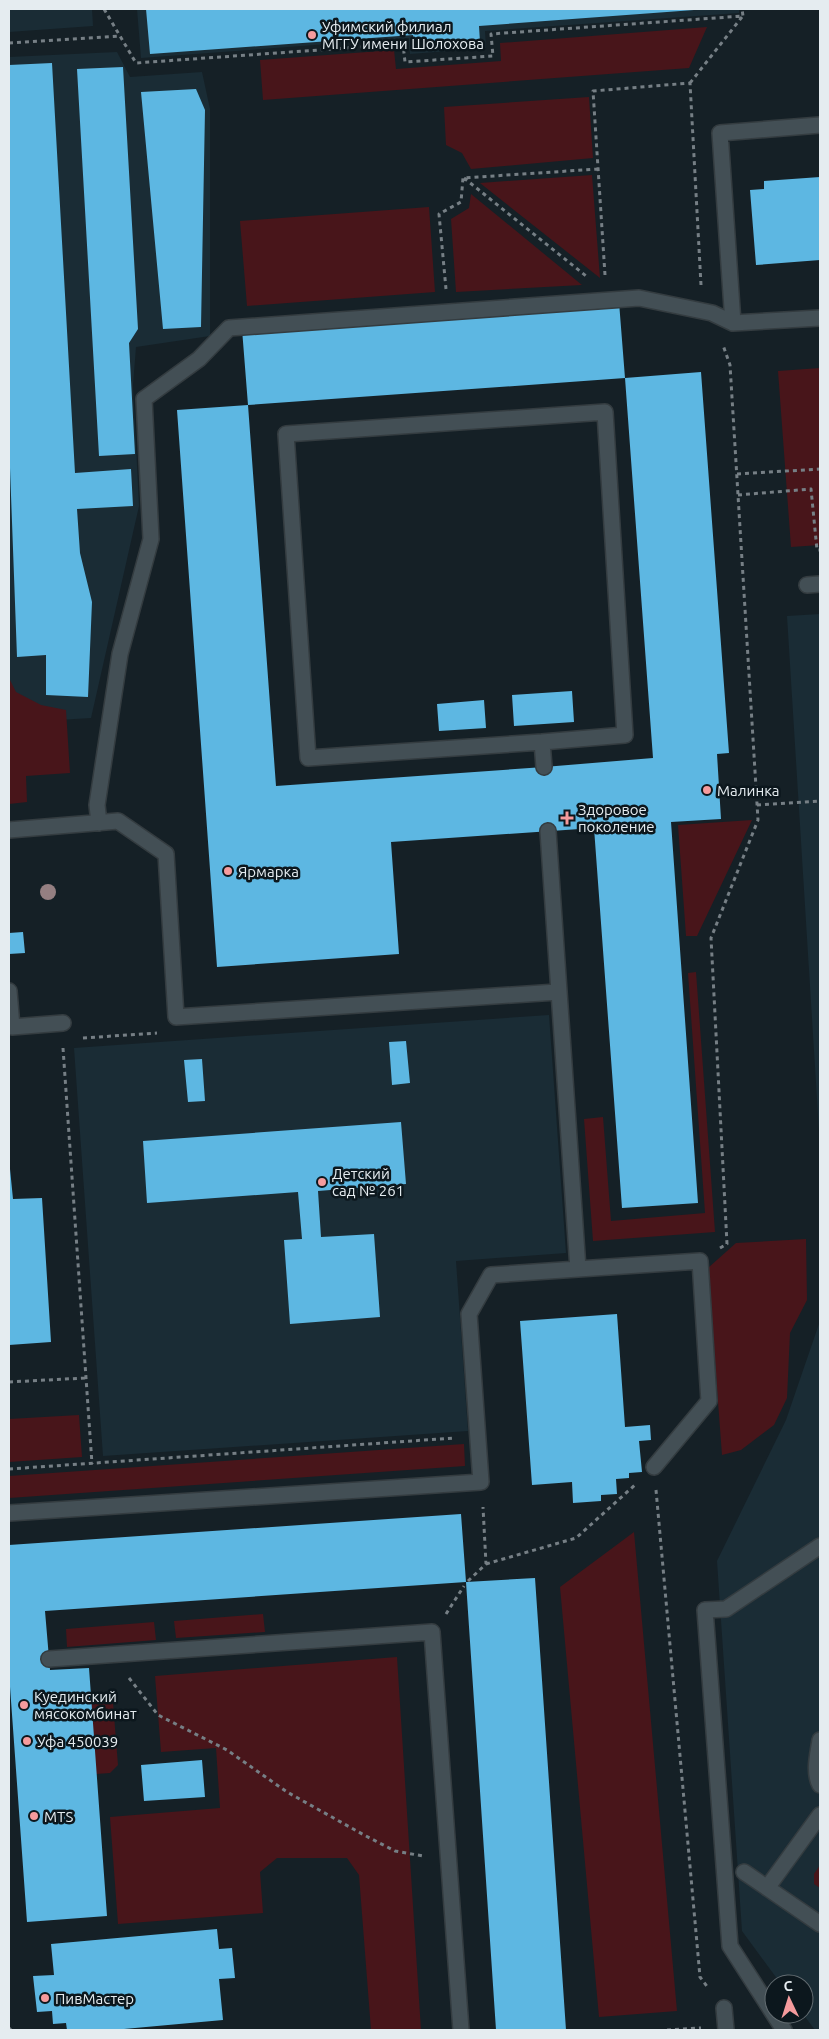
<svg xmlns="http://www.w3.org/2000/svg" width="829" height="2039" font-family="Ubuntu,sans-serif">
	<rect width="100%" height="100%" fill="#152026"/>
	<path fill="#1a2c35" d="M9,9H92L93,26L9,32Z
		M137,9H739V13L485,31L486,48L410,54L409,38L141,58Z
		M117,52L130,77L202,72L210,109V336L136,347L133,385L139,506L91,718L9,723V57Z
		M820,614V1147L787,616Z
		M549,1015L566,1253L456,1261L468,1431L103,1456L74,1048Z
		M820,1321V2030H815L803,2014L804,1984H781L742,1931L717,1561L786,1420Z"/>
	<path fill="#48151a" d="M707,27L689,68L263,100L260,60L394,50L396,69L501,61L500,43Z
		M589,97L593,158L471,169L462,153L446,145L444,107Z
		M592,175L600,278L480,183Z
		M471,194L582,285L456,292L451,219L469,208Z
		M429,207L435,292L247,306L240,221Z
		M820,368V545L791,547L778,371Z
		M9,678L16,692L41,705L66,710L70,773L26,776L27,802L9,804Z
		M752,820L697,936H686L678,825Z
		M696,972L715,1232L593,1241L584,1119L603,1117L611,1221L705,1213L688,973Z
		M806,1239L807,1300L790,1333L787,1398L774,1425L741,1450L722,1455L708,1268L736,1243Z
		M79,1415L82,1457L9,1462V1419Z
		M464,1444L465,1466L9,1498V1476Z
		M634,1532L677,2011L599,2017L560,1587Z
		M263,1614L265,1632L176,1638L174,1621Z
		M154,1622L156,1640L67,1647L66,1629Z
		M397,1657L421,2030H371L359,1875L347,1858H277L260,1872L263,1913L118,1924L110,1817L220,1808L216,1748L161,1752L155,1676Z
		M104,1696L113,1703L118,1765L110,1773L96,1774L91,1697Z
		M820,1865V1888L814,1884V1874Z"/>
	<path fill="#5db7e2" d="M146,9H693L694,10L479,26L480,42L414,47L413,35L150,54Z
		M52,63L75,473L131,469L133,506L77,509L80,553L92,602L88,697L46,695V655L17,657L9,441V65Z
		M123,67L138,329L129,343L135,454L99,456L77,69Z
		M196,89L205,110L201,327L163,329L141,92Z
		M820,177V260L756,265L750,190L764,189V181Z
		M619,302L625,378L248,405L242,329Z
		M701,372L729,753L717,754L721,819L671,822L698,1203L622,1208L594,828L391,842L399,954L217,967L177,410L248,405L276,786L544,767L653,758L625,378Z
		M572,691L574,722L514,726L512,695Z
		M484,700L486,728L439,731L437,704Z
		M23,932L25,953L9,954V933Z
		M406,1041L410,1083L392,1085L389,1042Z
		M202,1059L205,1101L188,1102L184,1060Z
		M401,1122L406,1184L318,1191L321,1237L374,1234L380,1317L290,1324L284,1240L302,1239L298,1192L147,1203L143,1141Z
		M9,1159L13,1199L42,1198L51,1342L9,1345Z
		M617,1314L625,1427L650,1425L651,1440L639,1441L642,1472L629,1473V1478L616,1479L617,1494L601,1495V1501L573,1503L572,1482L532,1485L520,1321Z
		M461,1514L466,1582L45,1611L50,1670L89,1668L107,1916L27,1922L9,1673V1545Z
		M535,1578L566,2030H496L466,1582Z
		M202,1760L205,1797L144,1801L141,1765Z
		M217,1929L219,1949L232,1948L235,1978L219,1979L223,2020L113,2030H67L66,2023L53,2024L52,2011L37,2012L33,1976L54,1975L51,1944Z"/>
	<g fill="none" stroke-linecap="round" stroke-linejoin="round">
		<g stroke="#343c40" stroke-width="18">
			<path id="service" d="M820,125L720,133L733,323L820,318
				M807,585L820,584
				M542,742L625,735L605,412L286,434L308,758L542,742L544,767
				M99,823L97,805L120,654L151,539L144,399L199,359L229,328L639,298L712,313L733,323
				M9,830L118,821L166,854L176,1017L557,992
				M9,991L12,1027L63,1023
				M578,1269L700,1261L709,1401L654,1467
				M9,1513L481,1482L469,1314L491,1275L578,1269L548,831
				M49,1659L432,1632L461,2030
				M820,1740C818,1754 813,1772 820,1785
				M744,1872L820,1924
				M767,1888L820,1815
				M724,2008L726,2030
				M784,2030L730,1946L705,1610L726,1609L820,1546"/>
		</g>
		<path stroke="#767f85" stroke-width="3" stroke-dasharray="4 4" stroke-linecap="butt" d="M104,9L136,63L403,44L405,62L493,56L491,34L743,16L742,9
			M9,43L120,36
			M690,83L742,17
			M464,178L586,276
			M605,275L593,91L690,83L701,285
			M446,289L439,214L461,202L463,178L598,169
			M737,474L820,469
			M738,495L811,489L817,550H820
			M757,805L820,801
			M83,1038L157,1033
			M63,1048L92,1464
			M720,1248L727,1244L711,938L758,820L730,365L723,345
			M9,1382L85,1378
			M9,1469L454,1438
			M656,1490L700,1977L709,1989
			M486,1564L576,1538L636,1484
			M468,1581L486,1564L483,1507
			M446,1614L464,1586
			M129,1678L158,1715L227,1750L287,1792L364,1835L395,1851L423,1856
			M9,2028L11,2030
			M667,2030L701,2028"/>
		<use href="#service" stroke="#434f55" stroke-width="15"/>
	</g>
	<circle fill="#947f81" cx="48" cy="892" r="8"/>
	<g fill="#f59b9d" stroke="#0c171d" stroke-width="2">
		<circle cx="312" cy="35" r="5"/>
		<circle cx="707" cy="790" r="5"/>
		<path d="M564.5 810.5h5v5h5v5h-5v5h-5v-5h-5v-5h5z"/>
		<circle cx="228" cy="871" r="5"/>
		<circle cx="322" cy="1182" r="5"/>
		<circle cx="24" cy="1705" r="5"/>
		<circle cx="27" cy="1741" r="5"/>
		<circle cx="34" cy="1816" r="5"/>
		<circle cx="45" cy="1998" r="5"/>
	</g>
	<g text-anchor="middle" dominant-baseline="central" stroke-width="5" stroke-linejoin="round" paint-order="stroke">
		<g font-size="15" fill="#e5ecf0" stroke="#0c171d" text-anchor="start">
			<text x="322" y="26">Уфимский филиал<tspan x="322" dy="17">МГГУ имени Шолохова</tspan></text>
			<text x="717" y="790">Малинка</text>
			<text x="578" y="809">Здоровое<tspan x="578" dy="17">поколение</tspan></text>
			<text x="238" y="871">Ярмарка</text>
			<text x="332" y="1173">Детский<tspan x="332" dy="17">сад № 261</tspan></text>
			<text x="34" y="1696">Куединский<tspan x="34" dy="17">мясокомбинат</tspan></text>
			<text x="37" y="1741">Уфа 450039</text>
			<text x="44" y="1816">MTS</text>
			<text x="55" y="1998">ПивМастер</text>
		</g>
	</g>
	<rect width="829" height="2039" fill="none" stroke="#e5ecf0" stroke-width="20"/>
	<g transform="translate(789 1999) rotate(356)"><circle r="24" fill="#0c171d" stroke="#636c71"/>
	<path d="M0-4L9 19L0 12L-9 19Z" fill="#f59b9d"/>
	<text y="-8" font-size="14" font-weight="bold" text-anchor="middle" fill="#e5ecf0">С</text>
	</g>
</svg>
